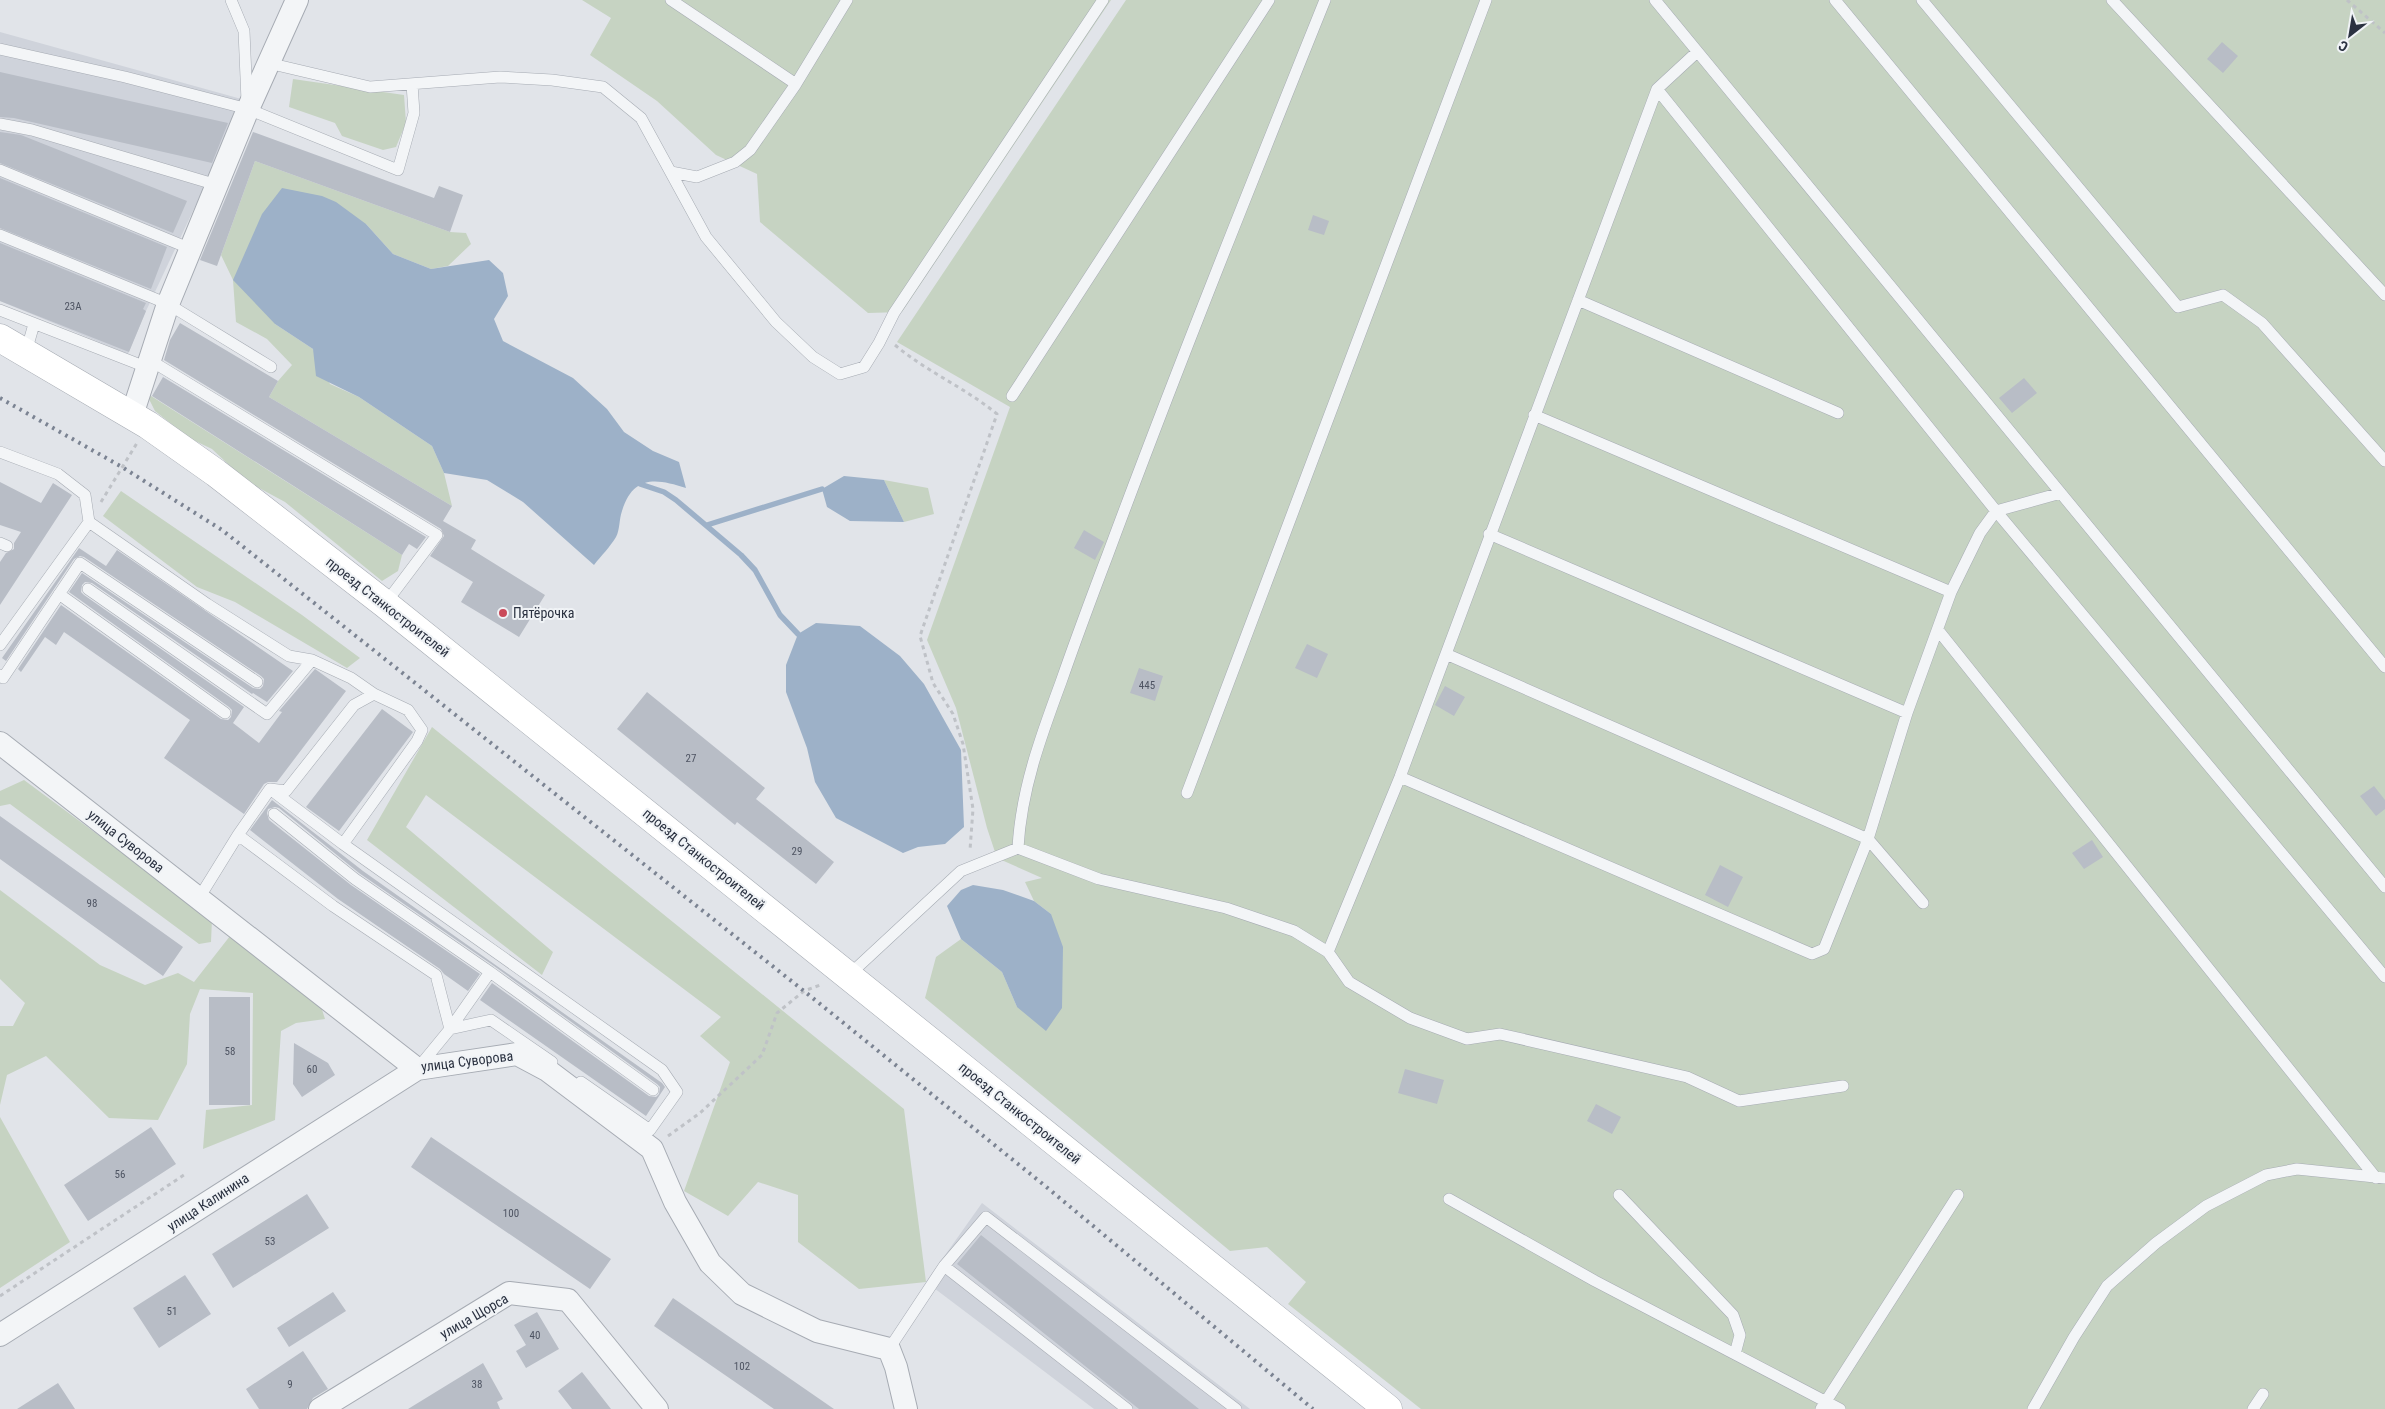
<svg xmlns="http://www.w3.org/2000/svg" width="2385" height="1409" font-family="'Roboto Condensed',sans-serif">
	<rect width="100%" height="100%" fill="#e1e4e9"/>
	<path fill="#cfd3db" d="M0,32L245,100L146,311L128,354L0,301Z
		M982,1203L1250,1409H1094L926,1282Z"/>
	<path fill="#c6d3c2" d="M582,0H1111L902,312L868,313L760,222L757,174L716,155L657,101L590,55L611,18Z
		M1126,0H2385V1409H1421L1288,1304L1306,1282L1267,1247L1230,1251L925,998L936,957L961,939L1002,972L1017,1007L1051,914L1034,901L1025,882L1042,878L997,858L987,828L956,708L927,640L1010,407L897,342Z
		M293,79L404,95L406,123L396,147L383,150L342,136L335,123L289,107Z
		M255,161L450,232L466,233L471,244L448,266L431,269L393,254L366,224L275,324L313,349L330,384L359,397L432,446L444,473L452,506L269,397L278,381L292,365L267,339L236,322L233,280L221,255Z
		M151,396L402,555L398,571L382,581L285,502L246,481L212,449L189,438L155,411L148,397Z
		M884,480L928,488L934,514L904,522Z
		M121,491L302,615L360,658L347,668L235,602L197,587L103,516Z
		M432,727L904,1109L926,1282L859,1289L798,1242V1195L758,1182L728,1216L684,1191L730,1062L700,1036L721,1017L426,795L406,827L553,952L542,975L367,840Z
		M24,780L212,919L211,942L199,944L10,804L0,806V791Z
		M0,890L100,965L145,985L178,973L194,982L230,936L318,997L325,1019L296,1023L281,1031L275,1120L203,1149L206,1110L252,1105L253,993L200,989L190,1014L187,1064L158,1120L109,1118L46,1056L7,1075L0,1105V1026H13L25,1003L0,979Z
		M0,1117L70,1242L0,1288Z"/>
	<path fill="#9db1c8" d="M282,188L322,196L336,202L366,224L393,254L431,269L489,260L503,273L508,296L494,319L503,341L573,378L607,409L624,432L653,451L679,462L686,488C656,478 633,475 622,511C619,519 620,530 616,537C610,547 601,556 594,565L523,502L487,480L444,473L432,446L359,397L316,376L313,349L275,324L233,280L262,214Z
		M844,476L884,480L904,522L850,521L827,507L822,489Z
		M816,623L860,626L900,656L924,684L961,750L964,827L945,844L918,847L903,853L836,818L815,782L807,748L786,692V665L798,634Z
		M973,885L1003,890L1034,901L1051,914L1063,947L1062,1008L1046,1031L1017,1007L1002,972L961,939L947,906L961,890Z"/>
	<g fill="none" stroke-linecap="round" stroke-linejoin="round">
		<path stroke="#9db1c8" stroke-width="5.5" d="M640,484L664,492L676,500L741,555L755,570L780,615L798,634
			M707,525L822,489"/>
	</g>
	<path fill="#b8bdc6" d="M2222,42L2238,56L2223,73L2207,59Z
		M0,72L228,123L212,163L14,118L0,117Z
		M0,132L21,135L187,201L173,233L0,163Z
		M253,132L434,198L439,186L463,195L450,232L255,161L217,266L200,260Z
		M0,178L167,247L151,289L0,228Z
		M1313,215L1329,221L1324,235L1308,230Z
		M0,243L146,303L143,309L146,311L129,352L0,301Z
		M180,323L278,381L269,397L452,506L443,521L476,540L471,549L545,595L519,637L461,602L473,582L430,556L444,536L441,529L164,360L170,340Z
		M163,377L426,537L417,549L409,544L402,555L152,396Z
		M2024,378L2037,393L2012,413L1999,398Z
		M0,482L41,503L53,483L72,495L0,605V562L6,553L14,549V543L21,532L0,525Z
		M1084,530L1104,542L1095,560L1074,548Z
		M79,548L106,566L117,550L293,671L267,702L253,693L252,694L92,583L85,582L82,585L81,592L84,595L244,707L233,723L259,743L282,712L279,711L315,669L346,691L277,782H268L264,784L244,814L164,758L190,720L64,632L56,645L45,637L21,672L18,669L61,605L221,719L228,720L231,717L232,710L229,707L69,592L82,573L253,688L260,689L263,686L264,679L261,676L84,557L80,556L74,559L6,661L2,658Z
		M1307,644L1328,654L1317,678L1295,668Z
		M1139,668L1163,676L1155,701L1130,693Z
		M1445,686L1465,697L1454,716L1435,705Z
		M647,692L765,788L756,799L834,862L816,884L737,822L735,825L617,729Z
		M382,709L413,732L339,831L306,807Z
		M2374,786L2385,800V809L2376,816L2360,796Z
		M272,800L363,871L662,1083L665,1087L646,1116L480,1000L492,983L649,1096L656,1097L659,1094L660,1087L657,1084L494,966L359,873L279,808L275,807L268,809L267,813L269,820L351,885L480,974L468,991L444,974L440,969L338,899L250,830Z
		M0,816L183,947L163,976L0,859Z
		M2092,840L2103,857L2084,869L2072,853Z
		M1720,865L1743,877L1728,907L1705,895Z
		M209,997H250V1105H209Z
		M294,1043L328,1063L335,1075L302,1097L293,1084Z
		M1405,1069L1444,1080L1437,1104L1398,1093Z
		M1596,1104L1621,1117L1612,1134L1587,1121Z
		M151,1127L176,1164L88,1221L64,1185Z
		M431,1137L611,1259L590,1289L411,1167Z
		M307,1194L329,1228L233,1288L212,1254Z
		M981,1235L1199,1409H1139L957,1264Z
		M185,1275L211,1314L159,1348L133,1308Z
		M333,1292L346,1311L289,1347L277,1328Z
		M673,1298L834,1409H774L654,1326Z
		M537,1312L559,1349L526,1368L516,1351L526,1345L514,1325Z
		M303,1351L328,1389L313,1398L307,1409H259L246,1389Z
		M483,1363L503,1399L497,1402L500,1409H408Z
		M582,1372L611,1409H572L558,1391Z
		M58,1383L75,1409H17Z"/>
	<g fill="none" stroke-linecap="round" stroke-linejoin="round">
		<g stroke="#a6abb3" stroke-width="12">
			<path id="lane" d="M231,0L244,31L247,101
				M671,0L796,84
				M1655,0L2385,887
				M1835,0L2385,667
				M1922,0L2178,307L2223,295L2262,323L2385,461
				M2112,0L2385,295
				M0,49L125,77L248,109L398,170L414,113L412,84
				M1697,52L1657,89L1400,777L1328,952L1349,982L1410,1018L1467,1039L1500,1034L1687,1077L1739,1101L1843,1086
				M268,63L370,87L500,77L552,80L603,87L641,118L706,237L776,322L813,357L840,374L864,367L879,343L894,313L1103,0
				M1657,89L1996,511L2385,977
				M0,124L32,130L217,185
				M0,170L191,249
				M671,172L697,177L735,162L750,150L796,84L847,0
				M0,235L168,304L271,367
				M1578,300L1838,413
				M0,310L146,367
				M26,352L34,324
				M148,359L437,535L385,604
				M1012,396L1269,0
				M1534,415L1951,592
				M0,452L58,474L85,495L89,522L0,645
				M1489,534L1907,713
				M0,543L7,546
				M88,589L267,714L312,660L289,656L207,604L89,522
				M59,594L225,713
				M1938,630L2376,1178
				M1446,654L1868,839L1923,903
				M0,675L3,678L80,563L257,682
				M1400,777L1812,954L1824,949L1868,839L1907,713L1951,592L1980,533L1996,511L2061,493
				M270,789L343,844L662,1070L677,1092L650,1130L581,1082
				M1187,793L1486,0
				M274,814L355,879L490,972L653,1090
				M238,835L270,789L286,791L354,705L374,694L351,678L312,660
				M343,844L417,741L422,730L408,710L374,694
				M1018,848C1021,790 1041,736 1061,682C1076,639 1092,596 1108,554C1177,368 1251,184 1325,0
				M199,898L238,835L333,906L436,975L450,1029L491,1020L552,1062
				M849,975L961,871L1018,848L1099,879L1226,908L1294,931L1328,952
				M418,1068L450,1029L490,972
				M1619,1195L1733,1315L1740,1335L1735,1354
				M1449,1199L1595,1281L1840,1409
				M944,1266L986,1217L1236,1409
				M889,1349L944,1266L1127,1409
				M1821,1409L1958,1195
				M2033,1409L2074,1337L2107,1286L2156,1243L2206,1206L2266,1175L2297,1169L2385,1178
				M2253,1409L2263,1394"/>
		</g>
		<g stroke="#a6abb3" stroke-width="24">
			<path id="street" d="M132,415L168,304L248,109L297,0
				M0,743L417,1069
				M0,1335L417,1069L517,1054L547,1070L652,1149L675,1202L710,1263L742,1294L817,1331L889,1349L896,1367L906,1409
				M320,1409L509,1293L568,1300L657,1409"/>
		</g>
		<g stroke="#a6abb3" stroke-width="29">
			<path id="secondary" d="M0,338L148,425L216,473L385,604L1388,1409"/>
		</g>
		<path stroke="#bfc2c7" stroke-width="3" stroke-dasharray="4 4" stroke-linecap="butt" d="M2347,0L2385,33
			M895,345C927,372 964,387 997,414L920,636L933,683L953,714L963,744L973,809L970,850
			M101,502L137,443
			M668,1136L700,1113L762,1055L777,1013L804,991L823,984
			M0,1296L184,1175"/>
		<use href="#lane" stroke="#f3f5f7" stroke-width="11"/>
		<use href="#street" stroke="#f3f5f7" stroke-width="22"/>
		<use href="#secondary" stroke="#fff" stroke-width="28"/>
		<path stroke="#7b8392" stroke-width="4" stroke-dasharray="2.5 5" stroke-linecap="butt" d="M0,398L122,467L222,530L804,991L1044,1185L1313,1409"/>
	</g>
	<circle fill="#ca4a5a" stroke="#f0f3f6" stroke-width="2" cx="503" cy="613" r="5"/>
	<g text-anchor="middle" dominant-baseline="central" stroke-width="4" stroke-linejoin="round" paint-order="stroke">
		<g font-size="11" fill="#4e5462">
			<text x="73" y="306">23А</text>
			<text x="1147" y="685">445</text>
			<text x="691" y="758">27</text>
			<text x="797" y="851">29</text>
			<text x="92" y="903">98</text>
			<text x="230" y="1051">58</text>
			<text x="312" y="1069">60</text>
			<text x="120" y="1174">56</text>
			<text x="511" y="1213">100</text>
			<text x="270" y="1241">53</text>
			<text x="172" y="1311">51</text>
			<text x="535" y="1335">40</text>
			<text x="742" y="1366">102</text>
			<text x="290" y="1384">9</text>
			<text x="477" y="1384">38</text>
		</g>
		<g font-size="14" fill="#2a3140" stroke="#f0f3f6">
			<text transform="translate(388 607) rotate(38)">проезд Станкостроителей</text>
			<text transform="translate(126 841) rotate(38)">улица Суворова</text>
			<text transform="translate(704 859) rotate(39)">проезд Станкостроителей</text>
			<text transform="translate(467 1061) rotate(-7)">улица Суворова</text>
			<text transform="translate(1020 1113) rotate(39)">проезд Станкостроителей</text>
			<text transform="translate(208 1202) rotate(-33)">улица Калинина</text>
			<text transform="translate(474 1316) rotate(-30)">улица Щорса</text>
		</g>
		<g font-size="14" fill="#2a3140" stroke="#f0f3f6" text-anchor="start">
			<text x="513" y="613">Пятёрочка</text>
		</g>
	</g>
	<g transform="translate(2350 35) rotate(211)" stroke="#f0f3f6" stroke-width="4" paint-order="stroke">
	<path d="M0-4L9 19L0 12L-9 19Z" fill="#2a3140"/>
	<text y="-8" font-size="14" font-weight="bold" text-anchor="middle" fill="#2a3140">С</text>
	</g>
</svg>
